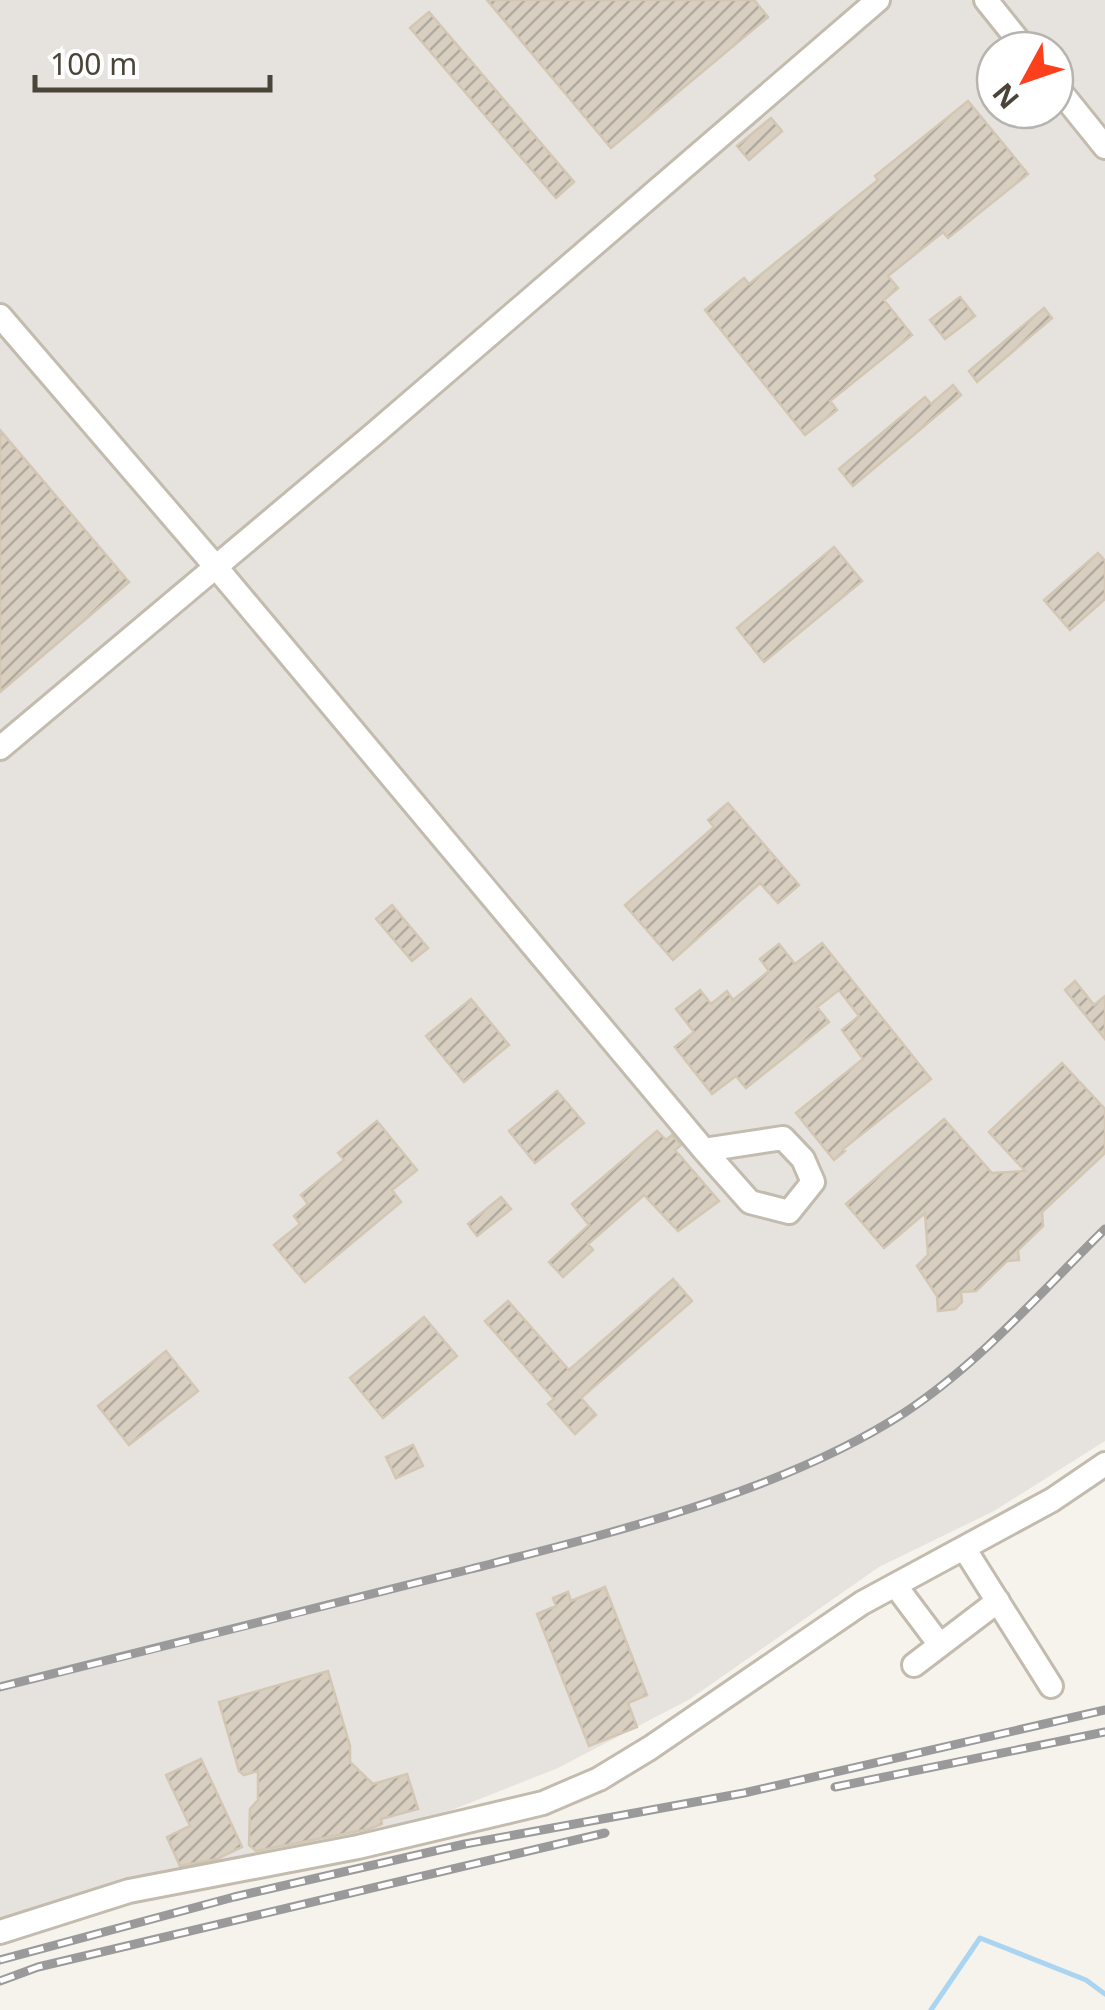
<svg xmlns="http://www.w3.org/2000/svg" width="1105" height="2010" font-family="'Noto Sans',sans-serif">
	<defs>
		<pattern id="building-hatch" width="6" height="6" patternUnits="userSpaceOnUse" patternTransform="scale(2.5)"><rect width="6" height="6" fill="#d8cfc1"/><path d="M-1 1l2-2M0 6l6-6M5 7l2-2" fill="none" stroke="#b1aa9e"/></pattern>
	</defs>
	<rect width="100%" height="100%" fill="#f6f3ec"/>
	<path fill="#e6e2dd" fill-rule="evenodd" d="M0,0H1105V1441L994,1511L879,1567L690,1699L558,1768L358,1847L0,1935ZM995,50H1055V110H995Z"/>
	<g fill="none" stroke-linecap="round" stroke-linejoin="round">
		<path stroke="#a9d4f2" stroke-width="5" d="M931,2010L980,1938L1086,1980L1105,1994"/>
	</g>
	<path fill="url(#building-hatch)" stroke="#d3c7b4" stroke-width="2.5" d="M487,0H754L768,17L611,148Z
		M429,12L574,182L556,198L410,28Z
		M968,101L1028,174L948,238L943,232L888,276L898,288L884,300L912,335L830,401L837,410L805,435L705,310L744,278L749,284L878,180L875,176Z
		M771,118L782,131L749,160L737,146Z
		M960,297L975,316L945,339L930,320Z
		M1044,308L1052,318L977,382L969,371Z
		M953,385L961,395L853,486L839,469L925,397L931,404Z
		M0,430L129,582L0,692Z
		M834,547L862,581L764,662L737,628Z
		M1098,553L1105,561V599L1070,630L1044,600Z
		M728,803L799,885L778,903L760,883L673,960L625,905L714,827L708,820Z
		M392,905L428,948L412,961L376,919Z
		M822,943L931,1079L843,1149L845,1151L834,1160L796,1113L863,1059L842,1030L859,1016L839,990L817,1007L829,1022L746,1088L736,1076L712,1094L675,1047L694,1032L676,1009L700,990L711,1004L727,991L733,1000L769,971L760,959L779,944L795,964Z
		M1075,981L1094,1005L1105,996V1039L1065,990Z
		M471,999L509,1045L464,1082L426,1036Z
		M1062,1063L1105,1109V1153L1042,1212L1043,1226L1018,1250L1019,1260L1007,1261L976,1291L961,1292L962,1302L955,1309L938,1311L937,1296L917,1266L928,1255L925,1213L884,1248L846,1204L944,1119L992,1173L1025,1171L989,1132Z
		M557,1091L584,1123L535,1163L509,1131Z
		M377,1121L417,1170L392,1190L401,1202L305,1282L274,1245L300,1224L294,1216L308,1204L301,1195L344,1160L338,1153Z
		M657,1131L666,1140L672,1135L681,1145L675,1150L719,1201L678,1231L644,1195L588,1244L593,1250L563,1277L549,1262L589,1225L572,1204Z
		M501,1197L511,1209L477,1236L468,1224Z
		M673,1279L692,1301L581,1398L596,1415L575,1434L548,1404L554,1399L485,1321L508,1301L569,1370Z
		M424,1317L457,1356L383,1418L350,1378Z
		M166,1351L198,1391L129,1445L98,1406Z
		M413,1445L423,1466L396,1478L386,1457Z
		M605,1587L647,1695L628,1703L637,1727L589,1746L537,1614L556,1606L553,1598L568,1592L571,1601Z
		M328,1671L350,1746V1762L373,1784L407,1774L418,1809L381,1819L382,1824L369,1829L256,1851L249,1845L250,1809L258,1800V1771L244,1775L239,1771L219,1702Z
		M201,1759L242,1847L217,1859L180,1866L167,1837L190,1826L166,1775Z"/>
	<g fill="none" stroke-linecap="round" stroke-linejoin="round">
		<g stroke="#c2bbae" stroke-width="28">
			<path id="minor" d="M986,0L1026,50
				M1055,85L1105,147
				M0,316L216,567L704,1150L750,1202L789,1212L813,1182L803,1159L783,1138L704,1150
				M0,748L374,434L878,0
				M964,1548L1051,1686
				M895,1585L940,1645
				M914,1665L998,1601
				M0,1932L129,1891L358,1847L543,1803L599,1779L650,1748L862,1603L1052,1500L1105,1464"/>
		</g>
		<use href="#minor" stroke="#fff" stroke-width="22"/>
		<g stroke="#9a9a9a" stroke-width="9">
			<path id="rail" d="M0,1687C157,1649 314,1609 471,1569C611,1533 782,1492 904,1413C979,1364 1041,1292 1105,1229
				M835,1787L1105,1732
				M0,1960L234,1897L465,1844L744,1793L1105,1710
				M0,1981L38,1967L605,1833"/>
		</g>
		<use href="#rail" stroke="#fff" stroke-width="5" stroke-dasharray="15" stroke-linecap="butt"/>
	</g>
	<g transform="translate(1025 80) rotate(230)"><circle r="48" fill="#ffffff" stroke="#b7b4b0" stroke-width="2.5"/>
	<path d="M0-8L18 38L0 25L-18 38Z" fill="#fc3f1d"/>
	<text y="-15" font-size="28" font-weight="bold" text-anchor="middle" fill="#4b4439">N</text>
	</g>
	<path d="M35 75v15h235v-15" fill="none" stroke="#4b4439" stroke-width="5"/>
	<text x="50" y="75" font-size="30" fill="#4b4439" stroke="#ffffff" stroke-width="8" paint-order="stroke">100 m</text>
</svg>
